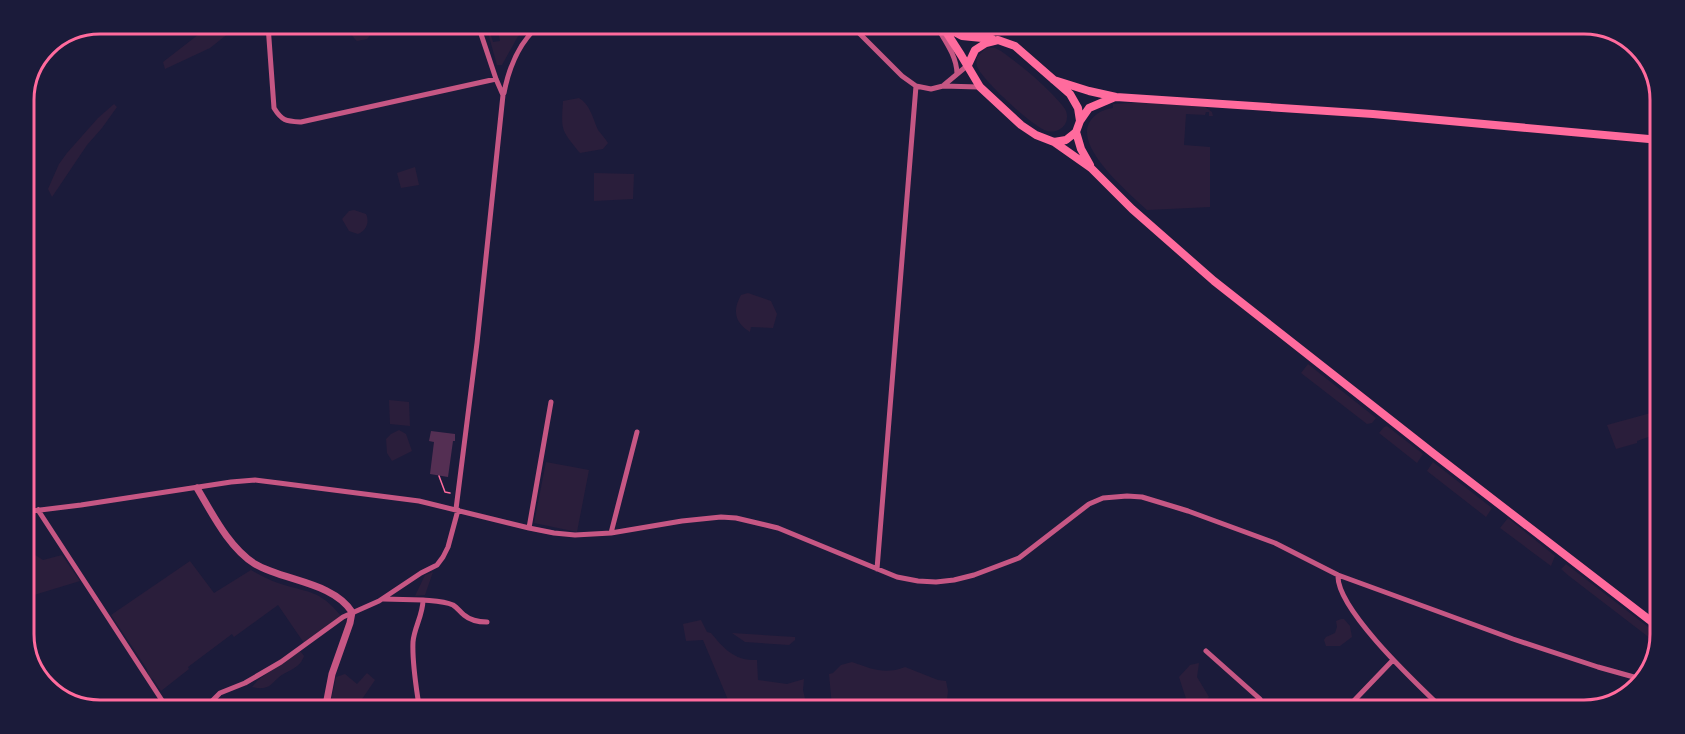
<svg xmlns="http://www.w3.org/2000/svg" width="1685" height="734" font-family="'DM Sans',sans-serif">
	<rect width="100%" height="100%" fill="#1b1b3a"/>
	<path fill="#2a1e3b" d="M212,24L239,25L210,48L165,69L163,62Z
		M352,25H370L373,32L367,39L357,41C352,36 349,32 352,25Z
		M526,27L517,38L502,65H497L488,33L490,32L493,42L500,41L498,31Z
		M986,48H995L1001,51C1019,64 1037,78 1053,95C1057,100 1062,104 1065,109C1069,116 1067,125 1060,129C1056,132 1051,132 1047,131C1032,126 987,84 979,70C976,65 976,62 977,57Z
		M579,98C590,104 593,119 598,130C601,134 605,138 608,143L603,149L580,153C561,129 561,131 563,101Z
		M1144,102L1205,107L1212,112L1213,116H1209V112H1206L1205,115L1186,114L1184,145L1210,147V207L1147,210C1129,193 1076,149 1089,123C1095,113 1102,110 1113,108V104Z
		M114,104L117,107L102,128L87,145L52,197L48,189L59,164L67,153L98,118Z
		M415,167L419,185L401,188L397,173Z
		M594,173L634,174L633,199L594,201Z
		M354,210L366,214C370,222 366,231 358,234L349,231L342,219L349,211Z
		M748,293L771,301L777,314L773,328L751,327L750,332C735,323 732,311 741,295Z
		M1308,364L1376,418L1372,423L1367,424L1301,373Z
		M389,400L409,402L410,426L390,424Z
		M1658,411L1657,434L1637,441V443L1616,449L1607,425Z
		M1387,426L1423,454L1417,463L1379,433L1384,427Z
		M399,430L406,434L412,451L392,461L387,453L386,439L391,434Z
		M546,462L589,470L577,532L534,523Z
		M1433,462L1492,508L1486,517L1427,471Z
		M1508,518L1555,556L1551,566L1500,528Z
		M24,548L43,560L62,555L80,581L34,595L24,578Z
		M190,561L214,593L251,570C260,575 269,580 278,583C308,593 319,589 341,616L304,643L278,605L234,637L232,634L188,667L189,669L161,691L153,679L149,678L147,669L111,615Z
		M1566,564L1656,633L1655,642L1569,576L1561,569Z
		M433,572L425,595L415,596L425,575Z
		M1341,619H1344L1350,626L1352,637L1340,646H1326L1324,640L1326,637L1335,633L1337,627L1336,621Z
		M701,620L707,632L711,633C724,649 735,661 757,660L758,680L787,684L804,679L803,690L807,707H731L703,640L686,641L683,624Z
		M732,633L795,637V640L789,645L745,642Z
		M298,651L301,652L304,656C300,669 287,670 278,678C274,681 272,685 267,687C261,689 257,688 252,687L258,680Z
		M852,662C872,669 885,675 905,667L938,680L946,681L948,691L946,708L832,707L829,674L833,673L841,665Z
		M1199,663L1197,677L1209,697L1205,701V709L1189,708L1179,677L1190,665Z
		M367,673L375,680L358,705H330L336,677L345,674L357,684Z"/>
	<path fill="#542f53" d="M431,431L455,434V441H453L448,477L430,474L434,442L429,441Z"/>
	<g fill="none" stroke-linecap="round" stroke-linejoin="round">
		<path stroke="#ff6b9d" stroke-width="1.5" d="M439,476L445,492L450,493"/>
		<path stroke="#c65784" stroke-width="5" d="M268,25L274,108C282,121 286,121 301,122L496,79
			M846,27L858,32L902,76L916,86L931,89L943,86L979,87
			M937,27C946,42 957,57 957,74
			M944,85L968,65
			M504,93C509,67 518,44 538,26
			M456,509L477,343L503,95L496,79L478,25
			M38,510L165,705
			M24,512L81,505L231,482L255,480L279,483L419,501L529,528L554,533L575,535L611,533L682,521L721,517L736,518L778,528L897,577L918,581L936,582L954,580L974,575L1019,558L1089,504L1103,498L1127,496L1142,497L1188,511L1275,543L1338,575L1434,610L1513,639L1598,667L1641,679
			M529,528L551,402
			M611,533L637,432
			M877,569L916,86
			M1338,575C1336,609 1418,685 1443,709
			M383,599L423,600C423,615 414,628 413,642C412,663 416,685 419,706
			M423,600C433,601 444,601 453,605C458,608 460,612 464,615C471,621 479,622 487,622
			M1206,651L1260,699L1264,709
			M208,705L220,693L245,683L281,662L343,617L379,601L421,573L437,565L443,557L448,547L458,510
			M1346,709L1393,660"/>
		<path stroke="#c65784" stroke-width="7" d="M197,488C212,513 229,548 255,564C284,581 333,582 352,612L350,623L332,674L326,705"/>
		<path stroke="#ff6b9d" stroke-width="8" d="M943,27L961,55L980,87L1021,125L1036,135L1054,142L1066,140L1076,132L1080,121L1078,108L1070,94L1015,46L998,40L986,43L975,50L968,65
			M945,27L962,36L992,39
			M1054,80L1089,91L1116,97L1373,114L1660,140
			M1080,121L1089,108L1115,97
			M1076,132L1081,149L1090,165
			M1054,142L1091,168L1132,209L1214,281L1434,454L1656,625"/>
	</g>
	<path d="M0 0H1685V734H0ZM100 34H1584A66 66 0 0 1 1650 100V634A66 66 0 0 1 1584 700H100A66 66 0 0 1 34 634V100A66 66 0 0 1 100 34Z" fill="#1b1b3a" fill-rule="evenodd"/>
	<path fill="none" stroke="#ff6b9d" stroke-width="3" d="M100 34H1584A66 66 0 0 1 1650 100V634A66 66 0 0 1 1584 700H100A66 66 0 0 1 34 634V100A66 66 0 0 1 100 34Z"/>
</svg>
